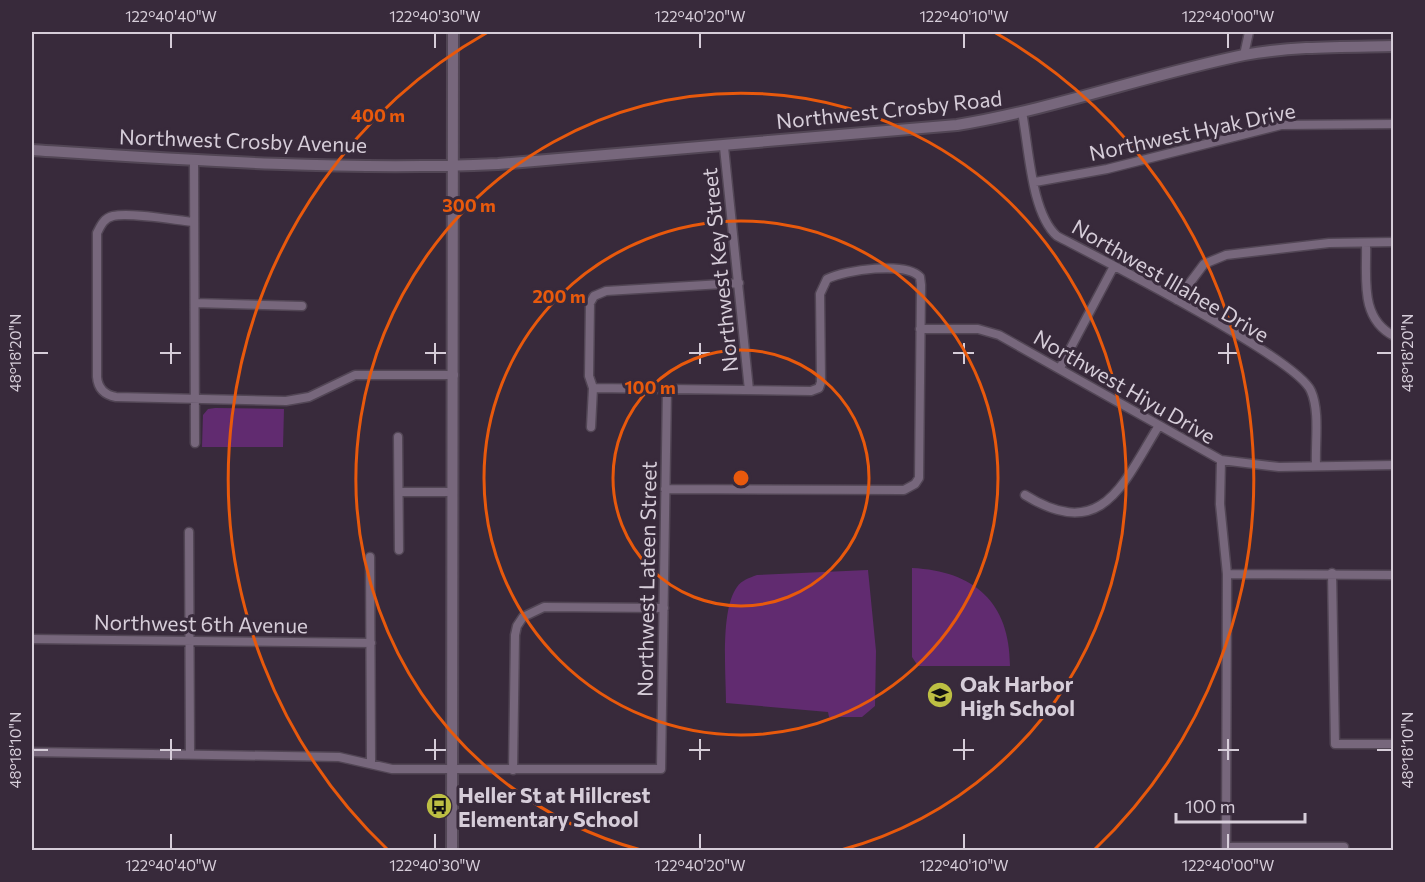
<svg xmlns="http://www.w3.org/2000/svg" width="1425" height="882" font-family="Commissioner,sans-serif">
	<rect width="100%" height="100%" fill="#382a3b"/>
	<path fill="#612b70" d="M215,408L284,409L283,447H202L203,415L208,409Z
		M912,568C974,571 1010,602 1010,666H918L912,657Z
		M868,570L876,651L875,706L862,717H829L828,712L726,703C726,674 720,610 737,587C742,580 749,578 757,575Z"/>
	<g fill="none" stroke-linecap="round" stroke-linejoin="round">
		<g stroke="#524655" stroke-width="11">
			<path id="minor" d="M1244,55L1249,32
				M1022,112C1029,148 1031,213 1057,236C1099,258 1297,358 1311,391C1320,411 1315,443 1316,464
				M724,147L749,390
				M194,160L195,443
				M1035,182L1107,169L1281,125L1394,124
				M194,222C174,220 130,212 113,216C104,218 101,225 97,233V377C98,389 105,395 116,397L286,401L309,397L355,375H454
				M1366,244C1367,278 1359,318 1394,336
				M1177,300L1204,264L1226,255L1329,243L1394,242
				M195,303L302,306
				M920,329H978L999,335L1221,460L1279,467L1394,465
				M1060,368L1114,266
				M591,427L593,388
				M398,437L399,550
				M1221,460L1220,504L1227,574L1226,847H1344V850
				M665,489L904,490L915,484L919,478L921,285L920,277C906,261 845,270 827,279L820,294L821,382L819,388L811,391L593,388L589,376L590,303L594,296L606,291L739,283
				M399,492H453
				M1025,495C1102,543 1123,484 1158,427
				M189,532L190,754
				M370,557L371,762
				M1332,573L1335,744H1394
				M1227,574L1394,575
				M32,639L371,643
				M32,752L339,757L392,769H661L667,389
				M513,770L515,635L517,626L523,617L544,607L664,608"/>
		</g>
		<g stroke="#524655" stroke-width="14">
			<path id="tertiary" d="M32,150C186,160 343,171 498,164L957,125C1054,109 1147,75 1244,55C1293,46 1344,47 1394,46
				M452,850L453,32"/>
		</g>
		<use href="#minor" stroke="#77677c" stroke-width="8"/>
		<use href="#tertiary" stroke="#77677c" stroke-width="10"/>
	</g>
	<path fill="none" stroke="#d6cdd9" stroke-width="2" d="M171,33V48M435,33V48M700,33V48M964,33V48M1228,33V48M171,343V364M435,343V364M700,343V364M964,343V364M1228,343V364M33,353H48M160,353H181M425,353H446M689,353H710M953,353H974M1218,353H1239M1377,353H1392M171,739V760M435,739V760M700,739V760M964,739V760M1228,739V760M33,750H48M160,750H181M425,750H446M689,750H710M953,750H974M1218,750H1239M1377,750H1392M171,834V849M435,834V849M700,834V849M964,834V849M1228,834V849"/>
	<g fill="none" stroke="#e8590c" stroke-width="3">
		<circle cx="741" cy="478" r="128"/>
		<circle cx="741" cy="478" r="257"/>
		<path d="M641 850A385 385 0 1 1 841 850"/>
		<path d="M388 850A513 513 0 0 1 488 32M994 32A513 513 0 0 1 1094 850"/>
	</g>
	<defs>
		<g id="school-disc" transform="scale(1.35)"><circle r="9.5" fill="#bdbf43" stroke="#382a3b"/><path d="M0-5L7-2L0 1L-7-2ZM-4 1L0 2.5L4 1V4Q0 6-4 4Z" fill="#111"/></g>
		<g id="bus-disc" transform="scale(1.35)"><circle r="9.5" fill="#bdbf43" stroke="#382a3b"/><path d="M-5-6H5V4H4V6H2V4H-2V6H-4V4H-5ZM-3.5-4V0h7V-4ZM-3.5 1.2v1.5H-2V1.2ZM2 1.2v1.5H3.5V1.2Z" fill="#111"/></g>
	</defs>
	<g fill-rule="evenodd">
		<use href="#school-disc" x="940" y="695"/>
		<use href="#bus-disc" x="439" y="806"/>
	</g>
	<g text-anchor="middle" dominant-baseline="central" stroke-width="6" stroke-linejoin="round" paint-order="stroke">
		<g font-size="21" fill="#d6cdd9" stroke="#382a3b">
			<text transform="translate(889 109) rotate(-6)">Northwest Crosby Road</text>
			<text transform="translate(1192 131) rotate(-12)">Northwest Hyak Drive</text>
			<text transform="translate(243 140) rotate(2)">Northwest Crosby Avenue</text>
			<text transform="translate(719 270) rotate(-96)">Northwest Key Street</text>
			<text transform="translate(1171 280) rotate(30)">Northwest Illahee Drive</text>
			<text transform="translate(1125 386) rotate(30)">Northwest Hiyu Drive</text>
			<text transform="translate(646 579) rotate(-89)">Northwest Lateen Street</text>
			<text transform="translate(201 623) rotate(1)">Northwest 6th Avenue</text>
		</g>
		<g font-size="21" font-weight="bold" fill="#d6cdd9" stroke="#382a3b" text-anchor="start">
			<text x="960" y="683">Oak Harbor<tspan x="960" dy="24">High School</tspan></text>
			<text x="458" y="794">Heller St at Hillcrest<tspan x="458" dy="24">Elementary School</tspan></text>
		</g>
	</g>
	<circle cx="741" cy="478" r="9" fill="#e8590c" stroke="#382a3b" stroke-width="3"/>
	<g font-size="18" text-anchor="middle" font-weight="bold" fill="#e8590c" stroke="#382a3b" stroke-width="6" stroke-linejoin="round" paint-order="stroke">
		<text x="378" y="122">400 m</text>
		<text x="469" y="212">300 m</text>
		<text x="559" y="303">200 m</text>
		<text x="650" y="394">100 m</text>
	</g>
	<rect width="1425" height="882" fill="none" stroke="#382a3b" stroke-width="66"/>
	<path d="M1176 813v9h129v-9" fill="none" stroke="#d6cdd9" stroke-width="3"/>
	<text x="1185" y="813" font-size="18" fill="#d6cdd9" stroke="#382a3b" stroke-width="4.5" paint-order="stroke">100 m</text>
	<rect x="33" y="33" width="1359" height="816" fill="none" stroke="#d6cdd9" stroke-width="2"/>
	<g font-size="15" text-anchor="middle" fill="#d6cdd9">
		<text x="171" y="22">122°40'40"W</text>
		<text x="435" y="22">122°40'30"W</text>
		<text x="700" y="22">122°40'20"W</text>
		<text x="964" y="22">122°40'10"W</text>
		<text x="1228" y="22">122°40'00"W</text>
		<text transform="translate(16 353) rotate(-90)" y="5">48°18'20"N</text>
		<text transform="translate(1408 353) rotate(-90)" y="5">48°18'20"N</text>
		<text transform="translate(16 750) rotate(-90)" y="5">48°18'10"N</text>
		<text transform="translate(1408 750) rotate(-90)" y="5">48°18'10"N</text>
		<text x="171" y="871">122°40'40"W</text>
		<text x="435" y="871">122°40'30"W</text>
		<text x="700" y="871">122°40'20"W</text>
		<text x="964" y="871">122°40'10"W</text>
		<text x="1228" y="871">122°40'00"W</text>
	</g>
</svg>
